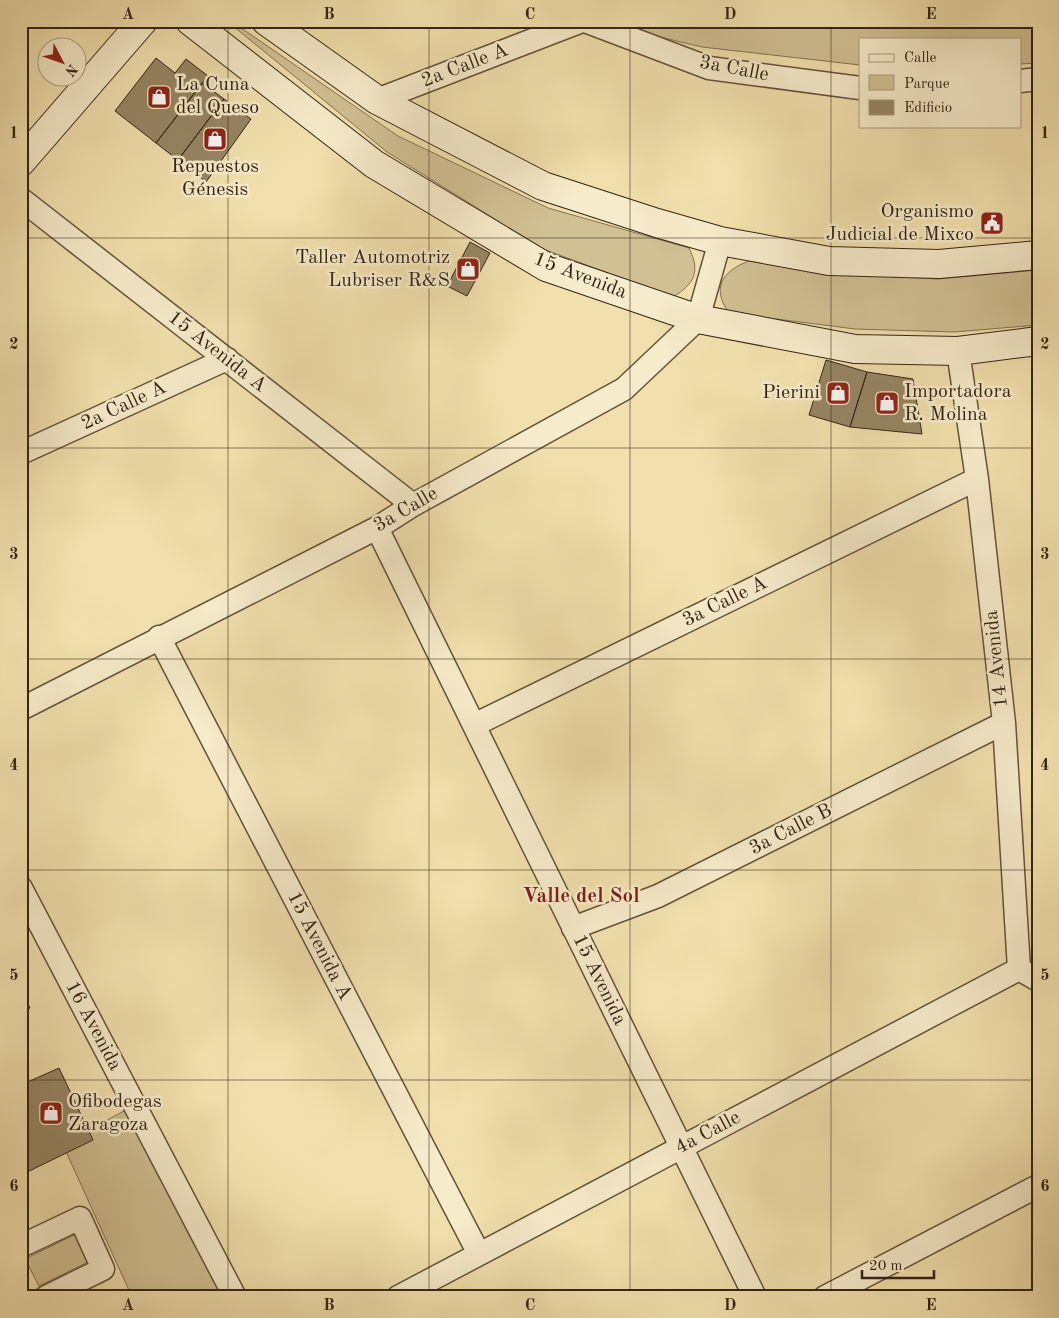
<svg xmlns="http://www.w3.org/2000/svg" width="1059" height="1318" font-family="'Old Standard TT',serif">
	<rect width="100%" height="100%" fill="#f1e0ad"/>
	<filter id="stains"><feTurbulence type="fractalNoise" baseFrequency=".004" numOctaves="4"/><feColorMatrix values="0 0 0 0 .2 0 0 0 0 .09 0 0 0 0 .02 0 0 0 .5 -.17"/></filter>
	<radialGradient id="worn" r=".72"><stop offset=".6" stop-color="#630" stop-opacity="0"/><stop offset="1" stop-color="#630" stop-opacity=".3"/></radialGradient>
	<path fill="#d1c093" stroke="#827254" d="M227,21H231L398,136L548,208L689,248C701,272 694,284 673,297L543,249L387,152Z
		M645,21H1038V63L1020,64V39H860V65L702,47L626,29Z
		M749,261L821,273L938,279L1038,270V325L954,332L855,329L729,313C711,288 722,271 749,261Z
		M129,1108L232,1297H132L63,1145Z
		M78,1233L90,1261L39,1286L25,1259Z"/>
	<path fill="#968664" stroke="#332415" d="M156,58L175,73L186,59L208,76L156,143L115,111Z
		M202,83L224,99L178,160L156,143Z
		M224,99L251,119L206,182L178,160Z
		M470,242L490,253L467,296L447,286Z
		M826,360L867,372L850,427L809,415Z
		M867,372L913,379L922,434L850,427Z
		M21,990L30,1008L21,1012Z
		M59,1068L93,1140L21,1175V1085Z"/>
	<g fill="none" stroke-linecap="round" stroke-linejoin="round">
		<g stroke="#62533b" stroke-width="25">
			<path id="minor" d="M585,21L709,68L860,88
				M1020,81L1038,79
				M377,100L582,21
				M21,199L413,505
				M958,351L977,479L1004,723L1019,969
				M21,453L227,359
				M377,528L755,1297
				M159,637L479,1254
				M21,709L377,528L413,505L624,389L698,319L720,241
				M474,725L977,479
				M21,888L235,1297
				M573,928L658,896L1004,723
				M1019,969L1038,980
				M21,1246L80,1218L103,1269L46,1297
				M398,1297L1019,969
				M825,1297L1038,1186"/>
		</g>
		<g stroke="#332415" stroke-width="30">
			<path id="secondary" d="M190,21L374,164L546,267L698,319L855,349L958,351L1038,341
				M266,21L377,100L543,186L657,223L720,241L829,261L939,264L1038,255
				M21,162L143,21"/>
		</g>
		<use href="#minor" stroke="#f6ebca" stroke-width="22"/>
		<use href="#secondary" stroke="#f6ebca" stroke-width="28"/>
	</g>
	<path fill="none" stroke="#332415" stroke-width="1" stroke-opacity="0.55" d="M228,21V1297M429,21V1297M630,21V1297M831,21V1297M21,238H1038M21,448H1038M21,659H1038M21,870H1038M21,1080H1038"/>
	<defs>
		<g id="shop-square" transform="scale(1.25)"><rect x="-9" y="-9" width="18" height="18" rx="4" fill="#8f2418" stroke="#f6ebca"/><path d="M-5-2.5h2.3a2.7 3.5 0 0 1 5.4 0H5L5.5 6h-11ZM-1.5-2.5h3a1.5 2.3 0 0 0-3 0Z" fill="#fff"/></g>
		<g id="civic-square" transform="scale(1.25)"><rect x="-9" y="-9" width="18" height="18" rx="4" fill="#8f2418" stroke="#f6ebca"/><path d="M-.6-6.5H3V-4.5H.6V-3L4-1V1h2V6H-6V1h2V-1L-.6-3ZM-1.2 2.5V6h2.4V2.5Z" fill="#fff"/></g>
	</defs>
	<g fill-rule="evenodd">
		<use href="#shop-square" x="159" y="97"/>
		<use href="#shop-square" x="215" y="139"/>
		<use href="#civic-square" x="992" y="223"/>
		<use href="#shop-square" x="468" y="269"/>
		<use href="#shop-square" x="838" y="393"/>
		<use href="#shop-square" x="887" y="403"/>
		<use href="#shop-square" x="51" y="1113"/>
	</g>
	<g text-anchor="middle" dominant-baseline="central" stroke-width="5" stroke-linejoin="round" paint-order="stroke">
		<g font-size="20" fill="#332415" stroke="#f6ebca">
			<text transform="translate(465 66) rotate(-21)">2a Calle A</text>
			<text transform="translate(734 69) rotate(11)">3a Calle</text>
			<text transform="translate(580 276) rotate(21)">15 Avenida</text>
			<text transform="translate(217 352) rotate(38)">15 Avenida A</text>
			<text transform="translate(124 406) rotate(-25)">2a Calle A</text>
			<text transform="translate(406 510) rotate(-30)">3a Calle</text>
			<text transform="translate(725 602) rotate(-26)">3a Calle A</text>
			<text transform="translate(997 659) rotate(-96)">14 Avenida</text>
			<text transform="translate(791 830) rotate(-27)">3a Calle B</text>
			<text transform="translate(319 946) rotate(63)">15 Avenida A</text>
			<text transform="translate(599 980) rotate(64)">15 Avenida</text>
			<text transform="translate(93 1026) rotate(62)">16 Avenida</text>
			<text transform="translate(708 1133) rotate(-28)">4a Calle</text>
		</g>
		<g font-size="20" fill="#332415" stroke="#f6ebca" text-anchor="start">
			<text x="176" y="85">La Cuna<tspan x="176" dy="23">del Queso</tspan></text>
			<text x="215" y="167" text-anchor="middle">Repuestos<tspan x="215" dy="23">Génesis</tspan></text>
			<text x="974" y="212" text-anchor="end">Organismo<tspan x="974" dy="23">Judicial de Mixco</tspan></text>
			<text x="450" y="258" text-anchor="end">Taller Automotriz<tspan x="450" dy="23">Lubriser R&amp;S</tspan></text>
			<text x="904" y="392">Importadora<tspan x="904" dy="23">R. Molina</tspan></text>
			<text x="820" y="393" text-anchor="end">Pierini</text>
			<text x="68" y="1102">Ofibodegas<tspan x="68" dy="23">Zaragoza</tspan></text>
		</g>
		<g font-size="21" font-weight="bold" fill="#7a1f14" stroke="#f6ebca">
			<text x="581" y="896">Valle del Sol</text>
		</g>
	</g>
	<rect width="1059" height="1318" fill="none" stroke="#f1e0ad" stroke-width="55"/>
	<rect x="859" y="38" width="162" height="90" fill="#f6ebca" stroke="#a89b82"/>
	<rect x="869" y="54" width="25" height="8" fill="#f6ebca" stroke="#a89b82"/>
	<text x="904" y="62" font-size="15" fill="#332415">Calle</text>
	<rect x="869" y="75" width="25" height="15" fill="#d1c093" stroke="#a89b82"/>
	<text x="904" y="88" font-size="15" fill="#332415">Parque</text>
	<rect x="869" y="100" width="25" height="15" fill="#968664" stroke="#a89b82"/>
	<text x="904" y="112" font-size="15" fill="#332415">Edificio</text>
	<g transform="translate(62 62) rotate(131)"><circle r="24" fill="#f6ebca" stroke="#a89b82"/>
	<path d="M0-4L9 19L0 12L-9 19Z" fill="#8f2418"/>
	<text y="-8" font-size="14" font-weight="bold" text-anchor="middle" fill="#332415">N</text>
	</g>
	<path d="M862 1270v8h72v-8" fill="none" stroke="#332415" stroke-width="2.5"/>
	<text x="869" y="1270" font-size="15" fill="#332415" stroke="#f6ebca" stroke-width="4" paint-order="stroke">20 m</text>
	<rect x="28" y="28" width="1004" height="1262" fill="none" stroke="#332415" stroke-width="2"/>
	<g font-size="16" text-anchor="middle" font-weight="bold" fill="#332415">
		<text x="128" y="19">A</text>
		<text x="329" y="19">B</text>
		<text x="530" y="19">C</text>
		<text x="730" y="19">D</text>
		<text x="931" y="19">E</text>
		<text x="14" y="138">1</text>
		<text x="1045" y="138">1</text>
		<text x="14" y="349">2</text>
		<text x="1045" y="349">2</text>
		<text x="14" y="559">3</text>
		<text x="1045" y="559">3</text>
		<text x="14" y="770">4</text>
		<text x="1045" y="770">4</text>
		<text x="14" y="980">5</text>
		<text x="1045" y="980">5</text>
		<text x="14" y="1191">6</text>
		<text x="1045" y="1191">6</text>
		<text x="128" y="1310">A</text>
		<text x="329" y="1310">B</text>
		<text x="530" y="1310">C</text>
		<text x="730" y="1310">D</text>
		<text x="931" y="1310">E</text>
	</g>
	<rect width="100%" height="100%" filter="url(#stains)"/>
	<rect width="100%" height="100%" fill="url(#worn)"/>
</svg>
